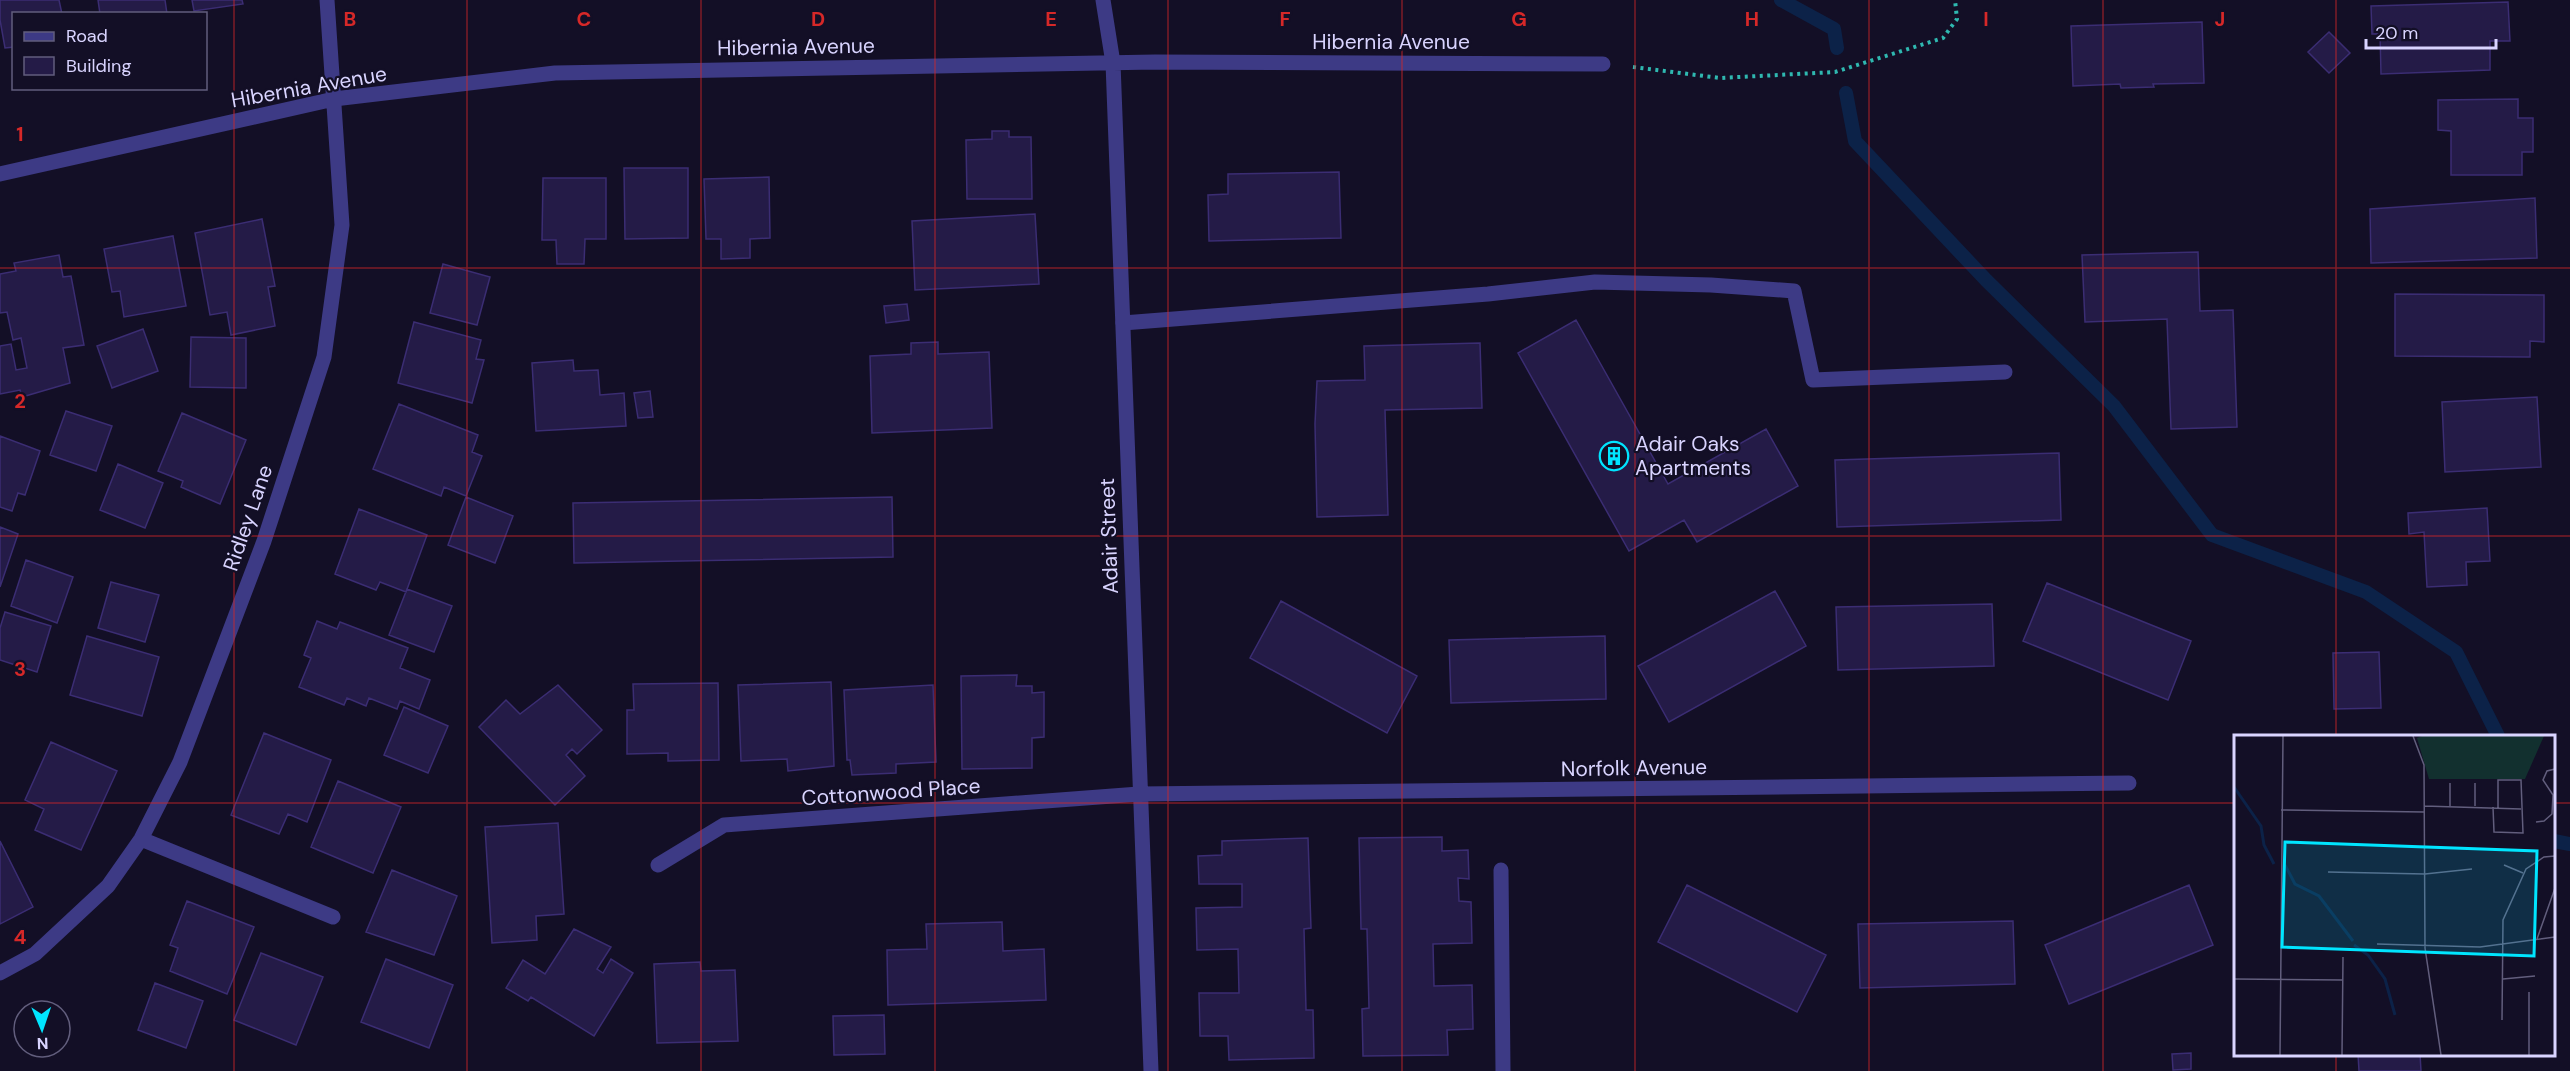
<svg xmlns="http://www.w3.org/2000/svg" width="2570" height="1071" font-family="'DM Sans',sans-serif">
	<rect width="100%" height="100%" fill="#130f26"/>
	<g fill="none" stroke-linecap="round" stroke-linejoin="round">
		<path stroke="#0c2248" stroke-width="14" d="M1781,0L1834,29L1837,48
			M1846,93L1855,141L1986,280L2114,406L2212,535L2366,592L2456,652L2498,736
			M2554,841L2570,844"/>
	</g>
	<path fill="#241b47" stroke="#3b2d73" stroke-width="1.5" d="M0,0H59L62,14H14V47L5,48L0,20Z
		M98,0H165L167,14H100Z
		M192,0H242L243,4L194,11Z
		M2508,2L2510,41H2490V70L2381,74L2380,34H2372L2371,6Z
		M2202,22L2204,83L2153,84L2154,87L2121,88L2120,84L2073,86L2071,26Z
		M2329,32L2350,53L2329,73L2308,52Z
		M2518,99V118H2533V152H2522V175H2451V131L2438,130V100Z
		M992,131H1009V137H1031L1032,199H967L966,140L992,139Z
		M624,168H688V238L625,239Z
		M1339,172L1341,238L1209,241L1208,195L1228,194V174Z
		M769,177L770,238L750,239V258L721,259V239H706L704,179Z
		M543,178H606V239H585L584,264H557L556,240H542Z
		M2535,198L2537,258L2371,263L2370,209Z
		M1035,214L1039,284L915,290L912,221Z
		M262,219L275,286L268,287L275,326L231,335L227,312L210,315L195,233Z
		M173,236L186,306L124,317L120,291L112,292L104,249Z
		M2198,252L2200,311L2233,310L2237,427L2171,429L2167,319L2085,322L2082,255Z
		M59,255L63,277L71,276L84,345L63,348L70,383L22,397L20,390L0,394V346L11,344L16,370L27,368L21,338L13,340L7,312L0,313V274L16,271L14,263Z
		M443,264L490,277L477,325L430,313Z
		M2395,294L2544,295V342L2530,341V357L2395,356Z
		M907,304L909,320L886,323L884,306Z
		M1576,320L1668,484L1766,429L1798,486L1697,542L1684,520L1629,551L1518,353Z
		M414,322L481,340L476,359L484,360L472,403L398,383Z
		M143,329L158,371L112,388L97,346Z
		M191,337L246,338V388L190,387Z
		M938,342V354L989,352L992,428L872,433L870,356L911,354V343Z
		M1480,343L1482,408L1385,410L1388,515L1317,517L1315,424L1317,381L1365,380L1364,346Z
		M573,360L574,371L598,370L600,395L624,393L626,426L536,431L532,363Z
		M650,391L653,417L638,418L634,393Z
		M2537,397L2541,467L2445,472L2442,402Z
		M399,404L478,435L472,452L482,456L466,496L444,487L441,496L373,469Z
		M66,411L112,426L96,471L50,455Z
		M182,413L246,440L220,504L181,487L183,481L158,471Z
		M0,436L40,451L25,495L18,493L12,511L0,507Z
		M2059,453L2061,520L1837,527L1835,460Z
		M118,464L163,483L145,528L100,510Z
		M466,497L513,516L495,563L448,545Z
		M892,497L893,557L574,563L573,503Z
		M2487,508L2490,561L2466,562L2467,585L2427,587L2424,532L2409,534L2408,513Z
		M359,509L427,535L406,592L380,582L376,590L335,574Z
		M0,527L18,534L0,587Z
		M26,560L73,577L57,623L11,606Z
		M111,582L159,595L145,642L98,628Z
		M2047,583L2191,641L2168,700L2023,641Z
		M407,589L452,606L434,652L389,635Z
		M1775,591L1806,646L1669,722L1638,666Z
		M1281,601L1417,676L1387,733L1250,658Z
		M1992,604L1994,666L1838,670L1836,607Z
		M5,612L51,626L37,672L0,660V628Z
		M317,621L337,629L340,622L408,648L400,668L430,680L419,709L400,701L397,709L369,698L366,706L347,698L344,705L299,687L311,658L304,655Z
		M87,636L159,657L142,716L70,695Z
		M1605,636L1606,699L1451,703L1449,640Z
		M2379,652L2381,708L2334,709L2333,653Z
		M1017,675L1016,686H1032V693L1044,692V737L1032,738V768L962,769L961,676Z
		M831,682L834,766L788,771L787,759L741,761L738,685Z
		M718,683L719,760L668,761V753L627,754V710H634L633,684Z
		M558,685L602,730L577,754L572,749L566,755L585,776L555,805L479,727L506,700L520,714Z
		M933,685L936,762L896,764V773L852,775L850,760H847L844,690Z
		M404,707L448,726L428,773L384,755Z
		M264,733L331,760L307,822L288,814L279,834L231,815Z
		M51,742L117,771L81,850L35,830L44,809L25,800Z
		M338,781L401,807L373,873L311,847Z
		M558,823L564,914L536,916L537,940L492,943L485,827Z
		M1442,837V851L1468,850L1469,879L1458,878L1459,901L1471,902L1472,943L1433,944L1434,986L1472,985L1473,1029L1447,1030L1448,1055L1363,1056L1362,1009L1369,1008L1367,929H1361L1359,838Z
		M1308,838L1311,928L1304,929L1306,1010H1313L1314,1058L1229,1060L1228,1036H1200L1199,993H1239L1238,949L1197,950L1196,908L1242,907V884H1199L1198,856L1222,855V841Z
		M0,841L33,907L0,924Z
		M392,870L457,896L434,955L366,932Z
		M1687,885L1826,955L1797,1012L1658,942Z
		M2189,885L2213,945L2069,1004L2045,945Z
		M187,901L254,927L227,994L170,971L178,948L170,945Z
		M2013,921L2015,984L1860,988L1858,924Z
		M1002,922L1003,951L1044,949L1046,1000L888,1005L887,950L927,949L926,924Z
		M574,929L611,947L597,969L603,973L611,959L633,973L594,1036L531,997L528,1001L506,988L523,960L545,974Z
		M261,953L323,977L296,1045L234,1020Z
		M386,959L453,985L429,1048L361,1022Z
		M700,962L701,971L735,970L738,1041L657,1043L654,964Z
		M155,983L203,1001L186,1048L138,1030Z
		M884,1015L885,1054L834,1055L833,1016Z
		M2191,1053V1069L2173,1070L2172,1054Z
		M2358,1054H2420L2421,1071H2359Z"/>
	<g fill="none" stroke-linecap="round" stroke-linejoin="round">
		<path stroke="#2fb8b0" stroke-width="4" stroke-dasharray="3 4.5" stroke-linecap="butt" d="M1633,67L1720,78L1835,72L1943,38L1957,19L1955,0"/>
		<path stroke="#3d3a85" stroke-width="15" d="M1123,323L1488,294L1595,282L1711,285L1794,291L1813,380L2005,372
			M1501,870L1503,1071"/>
		<path stroke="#3d3a85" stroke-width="15" d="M1103,0L1113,63L1151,1071
			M0,174L334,99L555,73L1155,62L1603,64
			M141,839L333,917
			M658,865L724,825L1139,794L2129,783
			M0,973L35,954L108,886L141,839L180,762L264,541L324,357L342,225L327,0"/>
	</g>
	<path fill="none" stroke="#d62828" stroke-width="1.5" stroke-opacity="0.55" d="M234,0V1071M467,0V1071M701,0V1071M935,0V1071M1168,0V1071M1402,0V1071M1635,0V1071M1869,0V1071M2103,0V1071M2336,0V736M0,268H2570M0,536H2570M0,803H2236M2554,803H2570M2336,1054V1071"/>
	<defs>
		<g id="building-ring" transform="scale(1.5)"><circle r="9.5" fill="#130f26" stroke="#00e5ff" stroke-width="1.5"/><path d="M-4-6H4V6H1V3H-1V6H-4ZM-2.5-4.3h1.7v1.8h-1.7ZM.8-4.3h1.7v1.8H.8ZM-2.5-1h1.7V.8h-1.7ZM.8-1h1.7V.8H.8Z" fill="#00e5ff"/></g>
	</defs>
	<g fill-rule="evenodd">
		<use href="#building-ring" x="1614" y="456"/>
	</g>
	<g text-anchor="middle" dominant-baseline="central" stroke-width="4.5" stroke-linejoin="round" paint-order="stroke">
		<g font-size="21" fill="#d9d4ff" stroke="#130f26">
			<text x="1391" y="42">Hibernia Avenue</text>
			<text transform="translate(796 47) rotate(-1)">Hibernia Avenue</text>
			<text transform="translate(309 87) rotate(-10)">Hibernia Avenue</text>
			<text transform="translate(248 518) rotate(-71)">Ridley Lane</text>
			<text transform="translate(1109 536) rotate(-92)">Adair Street</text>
			<text transform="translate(1634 768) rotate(-1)">Norfolk Avenue</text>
			<text transform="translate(891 792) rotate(-4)">Cottonwood Place</text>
		</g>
		<g font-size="21" fill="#d9d4ff" stroke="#130f26" text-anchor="start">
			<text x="1635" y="444">Adair Oaks<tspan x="1635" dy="24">Apartments</tspan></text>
		</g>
	</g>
	<g transform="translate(2234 735)">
		<rect width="321" height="321" fill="#130f26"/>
		<path d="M188,1H310L291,44H195L183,3Z" fill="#12302f"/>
		<path fill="none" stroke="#0c2248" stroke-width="3" d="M0,52L27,91L30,110L40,129M51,130L61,149L85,161L119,206M120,210L134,220L151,244L161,280"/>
		<path fill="none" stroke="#625e7d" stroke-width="1.5" d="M179,1L190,30L191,213L207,320M241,48V71M190,71L287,74M216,71V48M259,72L260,97L289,98L287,45H264V73M47,75L190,77M302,87L310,86L318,79L319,60L309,45L313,36L321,34M270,130L289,138M94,137L191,139L238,134M303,204L321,153M143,209L246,212L321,202M0,244L109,245M269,244L301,241M295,257V320M268,285L269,185L292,134L310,122L321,121M46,320L49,1M108,320L109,222"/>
		<path fill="#00e5ff" fill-opacity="0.15" stroke="#00e5ff" stroke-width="3" d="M51,107L303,116L300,221L48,212Z"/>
		<rect width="321" height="321" fill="none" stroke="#d9d4ff" stroke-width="3"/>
	</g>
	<g font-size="20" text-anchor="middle" font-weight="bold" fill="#d62828" stroke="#130f26" stroke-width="4.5" stroke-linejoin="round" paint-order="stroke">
		<text x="350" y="26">B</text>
		<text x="584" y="26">C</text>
		<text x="818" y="26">D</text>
		<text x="1051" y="26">E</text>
		<text x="1285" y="26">F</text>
		<text x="1519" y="26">G</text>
		<text x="1752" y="26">H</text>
		<text x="1986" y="26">I</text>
		<text x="2220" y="26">J</text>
		<text x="20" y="141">1</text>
		<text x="20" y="408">2</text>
		<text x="20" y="676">3</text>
		<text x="20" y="944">4</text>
	</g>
	<rect x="12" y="12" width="195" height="78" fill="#130f26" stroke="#625e7d" stroke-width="1.5"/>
	<rect x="24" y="32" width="30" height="9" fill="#3d3a85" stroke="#625e7d" stroke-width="1.5"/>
	<text x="66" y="42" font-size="18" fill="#d9d4ff">Road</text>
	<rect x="24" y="57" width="30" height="18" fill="#241b47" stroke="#625e7d" stroke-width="1.5"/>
	<text x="66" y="72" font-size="18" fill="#d9d4ff">Building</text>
	<g transform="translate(42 1029) rotate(178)"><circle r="28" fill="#130f26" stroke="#625e7d" stroke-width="1.5"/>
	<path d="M0-4.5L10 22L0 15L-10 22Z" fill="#00e5ff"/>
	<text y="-9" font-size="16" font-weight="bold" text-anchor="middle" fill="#d9d4ff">N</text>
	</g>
	<path d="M2366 39v9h130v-9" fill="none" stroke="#d9d4ff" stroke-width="3"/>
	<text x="2375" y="39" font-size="18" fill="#d9d4ff" stroke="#130f26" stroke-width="4.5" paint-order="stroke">20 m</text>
</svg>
